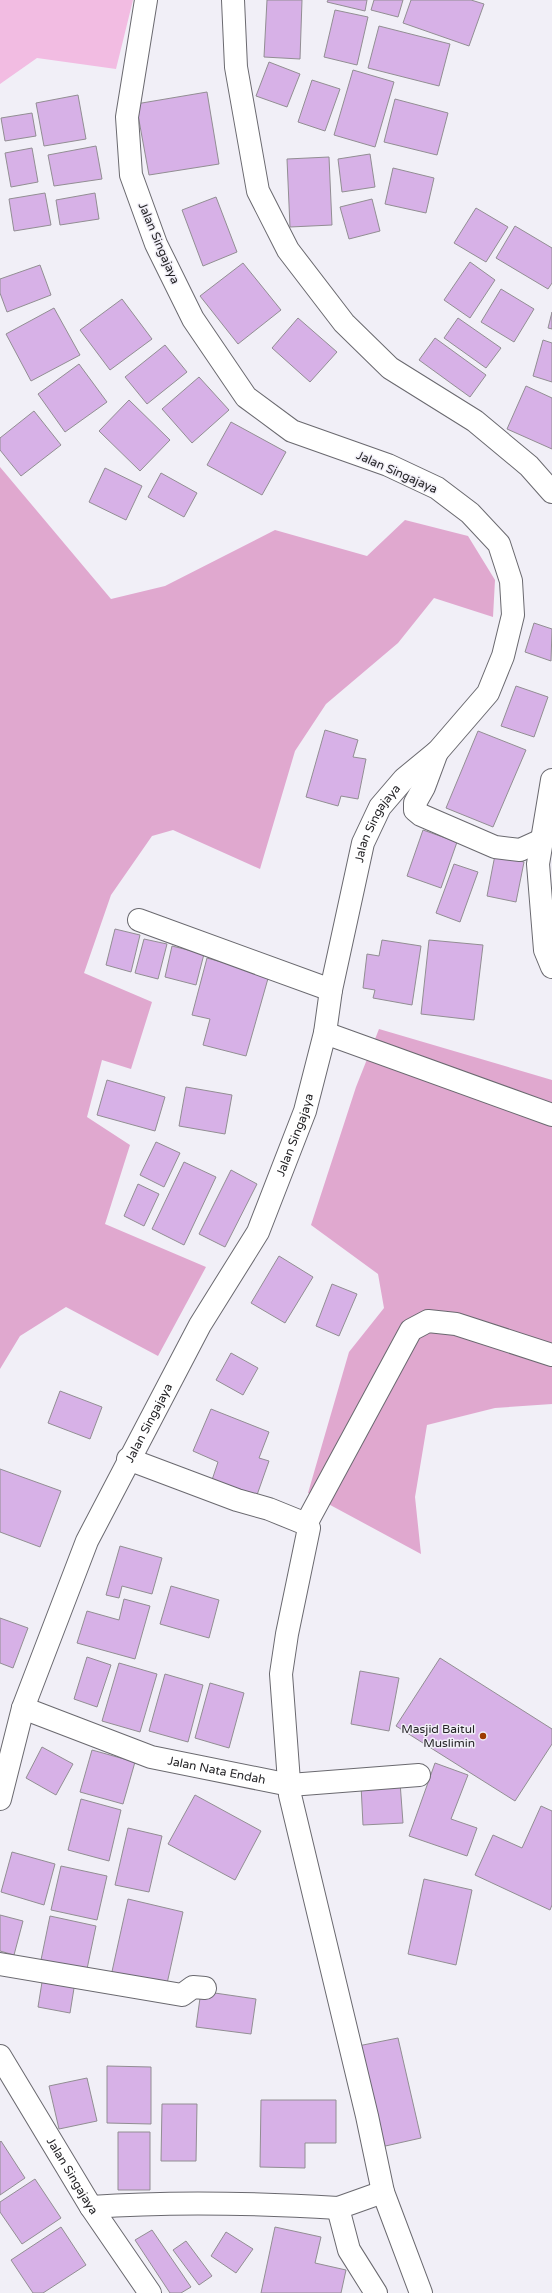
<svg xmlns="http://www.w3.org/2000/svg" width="552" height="2293" font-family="'Varela Round',sans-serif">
	<rect width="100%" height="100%" fill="#f1eff7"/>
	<path fill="#f2bce2" d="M0,0H133L116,69L37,58L0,84Z"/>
	<path fill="#e0a8cf" d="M0,467L111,599L165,586L275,530L367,556L405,520L468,536L495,580L493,617L434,598L398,643L326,704L295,751L260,869L173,830L152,836L111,895L84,973L152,1002L131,1069L102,1060L87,1117L130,1145L105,1224L206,1267L158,1356L66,1307L20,1336L0,1369Z
		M379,1029L552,1080V1404L495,1408L427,1425L415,1497L421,1554L308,1493L349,1352L384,1308L378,1274L311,1225L356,1087Z"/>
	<path fill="#d7b1e7" stroke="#928e93" d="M267,0H302L300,59L264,57Z
		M328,0H367L365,11L327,2Z
		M374,0H403L398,17L371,10Z
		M411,0H471L484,4L469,46L403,23Z
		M335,10L368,17L357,65L324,57Z
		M379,26L450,44L439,86L368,68Z
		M269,62L300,74L287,107L256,96Z
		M353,70L394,82L375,147L334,135Z
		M312,80L340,89L325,131L298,122Z
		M207,92L219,164L149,175L136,104Z
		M78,95L86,139L44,146L36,103Z
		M395,99L448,113L437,155L384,142Z
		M32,113L36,136L5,141L1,118Z
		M96,146L102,179L54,186L48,155Z
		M32,148L38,182L11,187L5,153Z
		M370,154L375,187L342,192L338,159Z
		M329,157L332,225L290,227L287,159Z
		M393,168L434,178L426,213L385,204Z
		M45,193L51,225L14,231L9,199Z
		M95,193L99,219L60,225L56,200Z
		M216,197L237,252L203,266L182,210Z
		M372,199L380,231L349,239L340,207Z
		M476,208L508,227L486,262L454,243Z
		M515,226L552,248V283L548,289L496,258Z
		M470,262L495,280L470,318L444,300Z
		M243,263L281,310L238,344L200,296Z
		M40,265L51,295L7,312L0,293V279Z
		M501,289L534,309L514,342L481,322Z
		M122,299L152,339L110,370L80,330Z
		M54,308L80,355L31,381L6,334Z
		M552,312V329L548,328Z
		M298,318L337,352L310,382L272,348Z
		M458,318L501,348L486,368L444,338Z
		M435,338L486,375L470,397L419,360Z
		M543,340L552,343V382L533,376Z
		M165,345L187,372L147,404L125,377Z
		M79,364L107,402L65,432L38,394Z
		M199,377L229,410L192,443L162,409Z
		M526,386L552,398V449L507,429Z
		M129,400L170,440L140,471L99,431Z
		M34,411L61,445L21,476L0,450V438Z
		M231,422L286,452L262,495L207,465Z
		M105,468L142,486L126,520L89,502Z
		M161,473L197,493L184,517L148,497Z
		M534,623L552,629L551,661L525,652Z
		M516,686L548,697L534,737L501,726Z
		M325,730L358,740L353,757L366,759L358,799L341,796L338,806L306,797Z
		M478,731L526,750L493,827L446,808Z
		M423,830L457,842L441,888L407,876Z
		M495,855L524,862L516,902L487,896Z
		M454,864L478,872L460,922L436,913Z
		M115,929L140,935L131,972L106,965Z
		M144,939L167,944L158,979L135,973Z
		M382,940L421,946L412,1005L373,998L375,990L363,988L367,954L379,956Z
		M429,940L483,945L474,1020L421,1014Z
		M172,946L204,954L196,985L165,977Z
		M207,958L269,975L246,1056L203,1045L210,1019L192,1015Z
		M107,1080L165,1097L155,1131L97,1115Z
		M186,1087L232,1095L225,1134L179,1126Z
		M156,1142L180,1153L164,1187L140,1175Z
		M184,1162L216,1177L184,1245L152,1229Z
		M231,1170L257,1184L225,1247L199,1234Z
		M138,1184L159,1194L144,1226L124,1216Z
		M279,1256L313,1277L285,1323L251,1303Z
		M332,1284L357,1294L339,1336L316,1326Z
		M231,1353L258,1368L243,1395L216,1380Z
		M60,1391L102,1407L90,1439L48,1423Z
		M211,1409L269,1432L259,1458L269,1461L257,1495L212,1480L218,1462L193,1451Z
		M0,1469L61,1491L40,1547L0,1532Z
		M120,1546L162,1558L152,1594L122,1586L119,1598L106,1595Z
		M171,1586L219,1600L209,1638L160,1624Z
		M124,1599L150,1606L135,1659L77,1643L87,1611L119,1620Z
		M0,1618L28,1628L13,1668L0,1663Z
		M87,1657L111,1665L97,1707L74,1699Z
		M440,1658L552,1729V1744L515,1801L396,1726Z
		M119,1663L157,1674L140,1732L102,1721Z
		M360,1671L399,1678L389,1731L351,1724Z
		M165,1674L203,1685L188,1742L149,1731Z
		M210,1683L244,1693L229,1748L195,1738Z
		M42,1747L73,1764L56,1795L26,1778Z
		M92,1750L135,1762L123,1804L80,1792Z
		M435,1763L468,1775L451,1819L477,1828L467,1856L409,1836Z
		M400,1782L403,1823L363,1825L361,1785Z
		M195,1795L261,1831L235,1880L168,1844Z
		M81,1799L121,1810L109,1861L68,1850Z
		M541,1806L552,1811V1905L550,1910L475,1875L493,1835L522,1848Z
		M128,1828L162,1836L149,1892L115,1885Z
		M12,1852L55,1864L44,1905L1,1892Z
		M61,1866L107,1876L97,1920L51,1910Z
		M424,1879L472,1890L456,1965L408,1954Z
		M128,1899L183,1912L166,1988L111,1976Z
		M0,1915L23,1921L14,1955L0,1951Z
		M50,1916L96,1926L87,1969L41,1960Z
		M43,1976L75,1982L70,2013L38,2007Z
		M201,1991L256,1999L251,2034L196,2027Z
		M398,2038L421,2138L381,2147L358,2046Z
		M107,2066L151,2067V2124L107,2123Z
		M87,2078L97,2121L59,2129L49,2086Z
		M261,2100H336V2143H305V2168L260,2167Z
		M162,2104H197L196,2161H161Z
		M118,2132H150V2190H118Z
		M1,2141L25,2178L0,2195V2142Z
		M35,2179L61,2218L22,2244L0,2212V2202Z
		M61,2227L86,2265L43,2293H33L11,2260Z
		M275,2227L321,2237L315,2263L346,2270L341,2293H261Z
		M152,2230L191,2287L181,2293H170L135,2240Z
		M226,2232L253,2249L236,2273L211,2256Z
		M186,2241L212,2276L199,2285L173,2250Z"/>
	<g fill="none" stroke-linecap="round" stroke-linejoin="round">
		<g stroke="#6a696f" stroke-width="24">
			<g id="minor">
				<path d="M233,0L236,67L258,191L288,250L344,323L390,368L475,421L529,466L552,492"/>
				<path d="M437,752L424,787L415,803V810L421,815L495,847L520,850L542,840"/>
				<path d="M552,780L538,864L545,950L552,967"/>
				<path d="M139,920L331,990"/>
				<path d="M325,1033L552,1115"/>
				<path d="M128,1459L237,1500L269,1509L306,1524L309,1528L287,1634L281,1674L290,1795L367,2116L383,2192L421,2293"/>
				<path d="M306,1524L411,1330L428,1321L456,1324L552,1355"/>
				<path id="s1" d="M23,1708L151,1757L290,1785L419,1775"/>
				<path id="s2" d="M0,1799L23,1708L87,1541L200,1325L258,1232L305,1111L325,1033L331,990L363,843L380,807L404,779L438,751L488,693L503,656L513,615L511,581L499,544L470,513L437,488L388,465L292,431L246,397L193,319L156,244L131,175L127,117L146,0"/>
				<path d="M0,1964L182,1995L193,1987L205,1988"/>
				<path id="s3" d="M0,2056L91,2207L150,2293"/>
				<path d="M91,2207C174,2201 256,2203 338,2208"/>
				<path d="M376,2293L349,2250L338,2208L383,2192"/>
			</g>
		</g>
		<use href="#minor" stroke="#fff" stroke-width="22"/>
	</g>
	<circle fill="#9d3a00" stroke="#f1eff7" stroke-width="1.5" cx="483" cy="1736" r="4"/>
	<g text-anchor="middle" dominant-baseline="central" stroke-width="3" stroke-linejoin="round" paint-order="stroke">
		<g font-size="12" fill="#252427" stroke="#f1eff7">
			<text transform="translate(159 243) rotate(67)">Jalan Singajaya</text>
			<text transform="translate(397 472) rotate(24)">Jalan Singajaya</text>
			<text stroke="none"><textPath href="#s2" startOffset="1054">Jalan Singajaya</textPath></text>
			<text stroke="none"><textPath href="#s2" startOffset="730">Jalan Singajaya</textPath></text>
			<text stroke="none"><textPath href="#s2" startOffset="406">Jalan Singajaya</textPath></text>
			<text stroke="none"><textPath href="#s1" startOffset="204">Jalan Nata Endah</textPath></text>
			<text stroke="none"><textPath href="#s3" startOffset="140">Jalan Singajaya</textPath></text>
		</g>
		<g font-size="12" fill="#252427" stroke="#f1eff7" text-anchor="end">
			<text x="475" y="1729">Masjid Baitul<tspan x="475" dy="14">Muslimin</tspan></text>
		</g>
	</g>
</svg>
